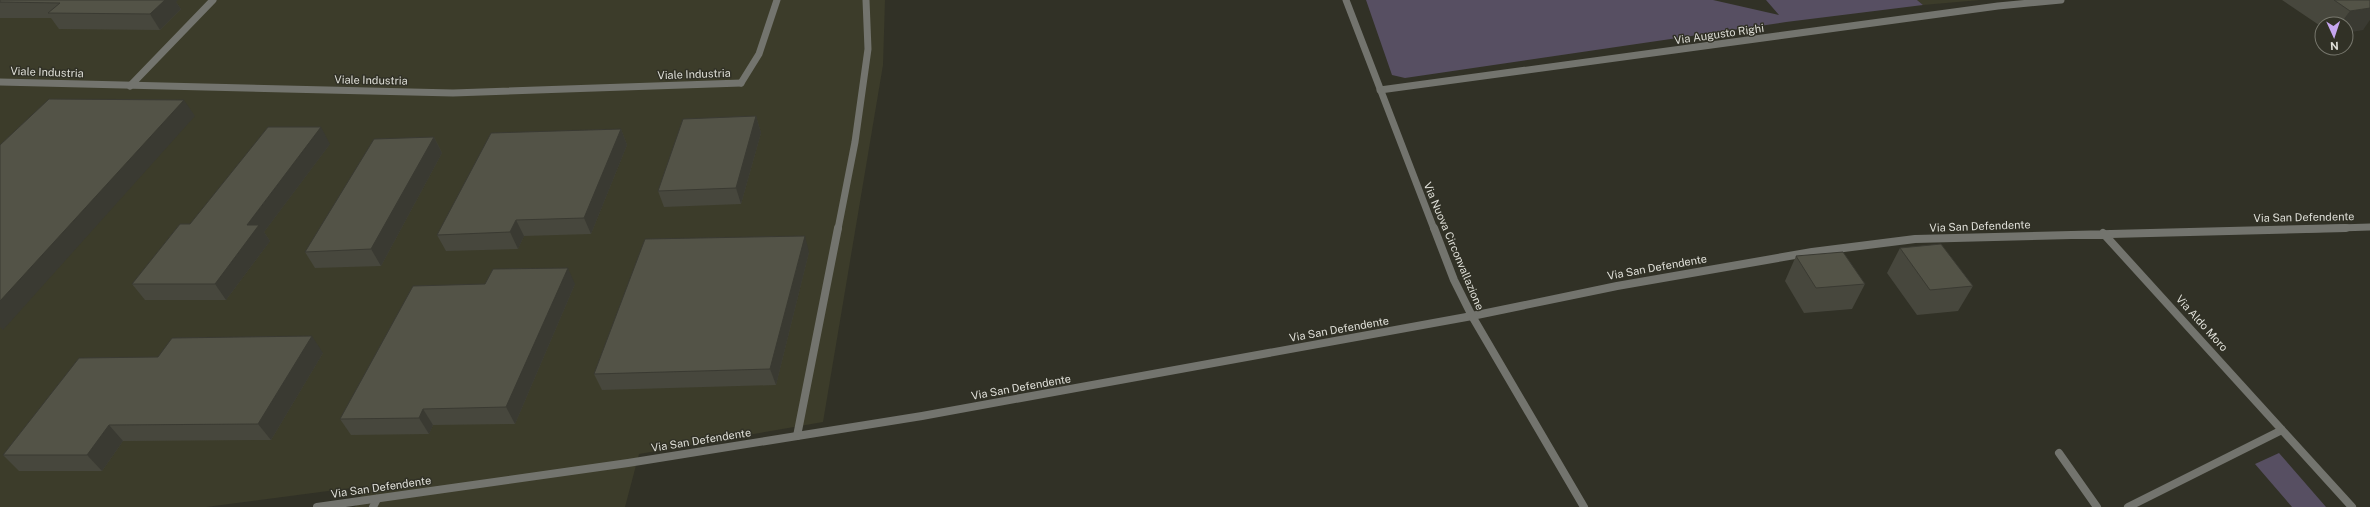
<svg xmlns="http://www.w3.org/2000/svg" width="2370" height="507" font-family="'Public Sans',sans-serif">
	<rect width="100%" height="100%" fill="#313126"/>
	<path fill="#3c3c2a" d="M0,0H885L883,65L823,422L639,454L625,507H355L366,486L206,507H0Z
		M1917,0H1980L1923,5Z"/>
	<path fill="#574f62" d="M1366,0H1713L1779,15L1766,0H1917L1923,5L1786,22L1405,78L1392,75Z
		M2279,453L2326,507H2292L2255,464Z"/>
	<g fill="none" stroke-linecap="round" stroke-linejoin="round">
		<path stroke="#73746e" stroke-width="7" d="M741,83L759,54L777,0
			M130,86L213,0
			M838,229L855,142L868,49L866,0"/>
		<path stroke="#73746e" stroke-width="8" d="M797,436L838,228
			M373,507L377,499"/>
		<path stroke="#73746e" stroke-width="7" d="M0,82L453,93L741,83
			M1380,90L1998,6L2061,0
			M2308,229L2370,227"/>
		<path stroke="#73746e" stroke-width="8" d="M2103,233L2352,507
			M2059,453L2097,507
			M317,507L628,463L922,416L1472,316L1617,286L1812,252L1915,239L2346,228
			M2128,507L2282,430"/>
		<path stroke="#73746e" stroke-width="7" d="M1346,0L1434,229"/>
		<path stroke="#73746e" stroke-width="8" d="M1434,228L1454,280L1472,316L1584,507"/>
	</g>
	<path fill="#47473d" d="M0,0L176,2L181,9L160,30L59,29L51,18H0Z
		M2282,0H2370L2363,30L2346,24H2322V27Z
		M756,116L761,133L741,204L664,207L658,191Z
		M621,129L627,145L591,234L524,236L518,249L446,251L437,235Z
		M434,137L442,153L381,266L315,268L305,252Z
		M330,144L264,232L270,241L226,300H145L132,284L190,224Z
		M1900,248L1973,286L1958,311L1917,315L1887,273Z
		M809,252L776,385L602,390L594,374Z
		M1796,256L1865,284L1852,309L1804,313L1785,281Z
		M575,284L515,424L433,425L429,434L351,435L340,419Z
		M323,353L271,440L123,441L102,471H19L3,455L158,357Z"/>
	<path fill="#3a3a32" d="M163,0H178L176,2L181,9L160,30L150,14Z
		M2370,8V20L2363,30L2346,33V24H2340L2350,11Z
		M184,100L195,116L3,330L0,327V301Z
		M756,116L761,133L741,204L736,188Z
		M321,127L330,144L264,232L270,241L226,300L215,284L247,225Z
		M621,129L627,145L591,234L584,218Z
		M434,137L442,153L381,266L371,249Z
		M516,220L524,236L518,249L510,232Z
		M805,236L809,252L776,385L770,369Z
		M568,268L575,284L515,424L506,407Z
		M312,336L323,353L271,440L258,424Z
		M423,409L433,425L429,434L419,418Z
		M109,425L123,441L102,471L87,455Z"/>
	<path fill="#535347" stroke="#3a3a32" d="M0,0H165L150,14L48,13L60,3L0,2Z
		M2334,0H2370V8L2350,11Z
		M49,99L184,100L0,301V145Z
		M756,116L736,188L658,191L683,119Z
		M268,127H321L247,225H259L215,284H132L180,224H190Z
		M621,129L584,218L516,220L510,232L437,235L491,133Z
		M434,137L371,249L305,252L374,139Z
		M805,236L770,369L594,374L645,239Z
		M1941,244L1973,286L1930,290L1900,248Z
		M1843,252L1865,284L1816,288L1796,256Z
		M568,268L506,407L423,409L419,418L340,419L413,286L485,284L493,269Z
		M312,336L258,424L109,425L87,455H3L79,358L158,357L172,338Z"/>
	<g text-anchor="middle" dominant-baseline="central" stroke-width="3" stroke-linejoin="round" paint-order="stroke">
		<g font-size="11" fill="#dfdfd8" stroke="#313126">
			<text transform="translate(1719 34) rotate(-8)">Via Augusto Righi</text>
			<text transform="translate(47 72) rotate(2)">Viale Industria</text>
			<text transform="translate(694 74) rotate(-2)">Viale Industria</text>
			<text transform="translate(371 80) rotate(1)">Viale Industria</text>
			<text transform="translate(2304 217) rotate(-1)">Via San Defendente</text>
			<text transform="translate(1980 226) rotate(-2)">Via San Defendente</text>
			<text transform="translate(1454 246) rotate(67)">Via Nuova Circonvallazione</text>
			<text transform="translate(1657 267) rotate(-10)">Via San Defendente</text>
			<text transform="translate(2202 323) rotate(48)">Via Aldo Moro</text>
			<text transform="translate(1339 329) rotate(-10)">Via San Defendente</text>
			<text transform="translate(1021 387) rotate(-10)">Via San Defendente</text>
			<text transform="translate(701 440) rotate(-9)">Via San Defendente</text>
			<text transform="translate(381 487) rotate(-8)">Via San Defendente</text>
		</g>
	</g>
	<g transform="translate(2334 36) rotate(177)"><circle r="19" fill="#313126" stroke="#77776d"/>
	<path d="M0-3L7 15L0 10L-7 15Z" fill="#c6a6f0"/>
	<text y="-6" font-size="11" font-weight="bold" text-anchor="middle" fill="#dfdfd8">N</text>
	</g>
</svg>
